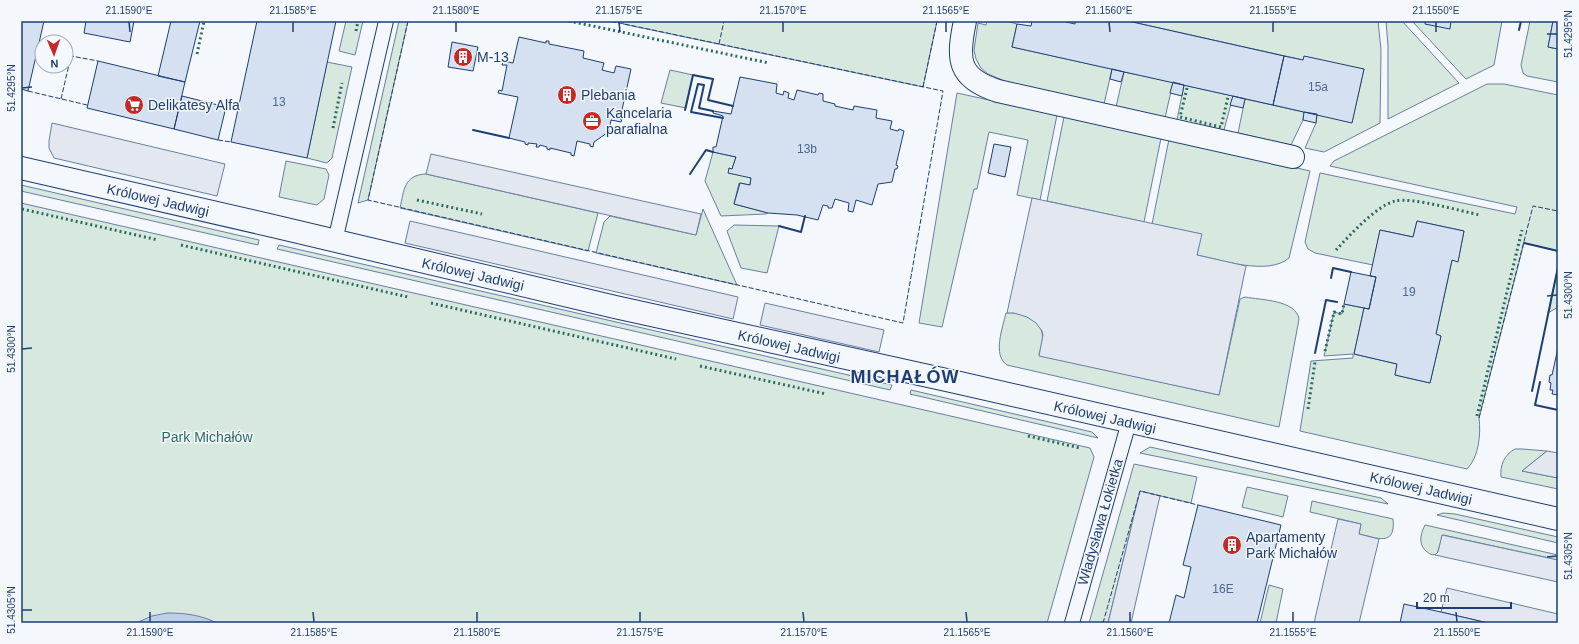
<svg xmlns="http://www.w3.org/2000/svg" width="1579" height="644" font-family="Arial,sans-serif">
	<rect width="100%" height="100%" fill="#f4f7fb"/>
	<path fill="#d7e8df" stroke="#687fa3" d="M346,21H363L355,55L339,51Z
		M399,21H408L368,200L358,203Z
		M624,21H937L923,87L623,24Z
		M987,21H1006L1017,24L1012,47L1112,69L1104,104L1007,82L988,74L981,68L976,59L974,50L978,23L986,25Z
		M1128,21H1378L1381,50L1380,123L1324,152L1305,148L1316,123L1317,114L1352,122L1364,69L1303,60Z
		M1386,21H1402L1459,83L1388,119V46Z
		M1412,21H1502L1494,65L1466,79Z
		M1530,21H1553L1548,47L1558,49V82L1527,76L1523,73L1521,65Z
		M327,62L352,67L332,158L327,163L307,158Z
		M670,70L693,75L686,108L661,103Z
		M1124,72L1173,82L1165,118L1116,107Z
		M1487,84H1504L1558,95V251L1524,243L1479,418C1481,434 1479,457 1467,469L1300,431L1311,361L1353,358V354L1324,356L1334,312L1342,314L1344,304L1364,308L1354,354L1397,364L1395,375L1430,383L1441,336L1436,334L1452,260L1458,261L1464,231L1417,221L1413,237L1380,230L1373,265L1315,253L1308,249L1305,242L1320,173L1515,214L1517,207L1330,166L1334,161Z
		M1184,85L1233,96L1224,130L1177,120Z
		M957,93L1057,115L1040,200L1017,195L1028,140L989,132L977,189H974L942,327L919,323Z
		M1245,99L1304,112L1303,120L1291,145L1238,133Z
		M1064,117L1161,138L1144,222L1047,201Z
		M1169,139L1310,171L1289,258C1268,276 1221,260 1197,255L1201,234L1152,224Z
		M713,152L736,157L732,169H729L751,178L750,185L739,183L734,204L768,213L766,214L721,216L705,181Z
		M286,161L326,169L329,175L324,199L317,205L279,197Z
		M426,174L598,213L588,251L400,208C404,190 404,175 426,174Z
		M21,185L259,240L258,245L21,191Z
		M21,203L1090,448L1094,457L1047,623H21Z
		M703,209L737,285L596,253L604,222L610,216L696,235Z
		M734,225L779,226L767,273L741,268L727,231Z
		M279,245L892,385L890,390L277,249Z
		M1558,267V307L1548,313Z
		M1245,297C1261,300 1296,300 1299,319L1279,427L1007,365C992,355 1003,327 1006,313C1018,311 1040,319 1042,333C1044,340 1040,349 1039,355L1219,395L1240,299Z
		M911,390L1092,432L1098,438L910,394Z
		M1150,447L1381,498L1388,504L1140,453Z
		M1515,449H1522L1547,451L1522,471L1558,478V489L1501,477C1500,465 1504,455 1515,449Z
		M1134,464L1197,477L1191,503L1140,491L1108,623H1089Z
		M1247,487L1288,496L1283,517L1242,507Z
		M1312,501L1393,519C1396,547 1377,538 1359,534L1361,524L1310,512Z
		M1443,513L1455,514L1558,537V543L1437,515Z
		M1425,525L1558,555V560L1443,535L1437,554L1432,555C1418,548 1419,537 1425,525Z
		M1269,585L1283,589L1276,623H1260Z"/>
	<path fill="#e3e8f0" stroke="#687fa3" d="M52,123L225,164L217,196L54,158L49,148V141Z
		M431,154L701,214L696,235L426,174Z
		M1032,198L1202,234L1197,255L1246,266L1219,395L1039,356L1043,335L1042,331L1036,323L1027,317L1014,313H1007Z
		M410,221L738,297L733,319L405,243Z
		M765,303L884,330L879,352L760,325Z
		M1547,451L1558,453V478L1522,471Z
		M1140,491L1160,496L1131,623H1108Z
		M1338,519L1361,524L1359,534L1379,539L1359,623H1314Z
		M1442,535L1558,560V582L1435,555L1438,552Z
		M1447,588L1558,614V623H1488L1441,612Z"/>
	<path fill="#bed0e5" stroke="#687fa3" d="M167,613C185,613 201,615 217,623H136L152,616Z"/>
	<path fill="#d5e0f0" stroke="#1d3f73" d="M21,21H44L28,91L21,89Z
		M86,21H134L130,42L84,33Z
		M171,21H200L185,82L158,76Z
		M257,21H336L307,158L231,142Z
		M1032,21H1067L1066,22L1075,24V21H1128L1284,56L1273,105L1012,47L1017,24L1031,26Z
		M1425,21H1451L1450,29L1425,24Z
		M1553,21H1558V49L1548,47Z
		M519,37L546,43V41H549V44L584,51L583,58L604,63L602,70L614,73L616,66L631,69L620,119H622L621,122L611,120L609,131H611L610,134L607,133L594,142L593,147L590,146V144L577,141L574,156L571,155V153L550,148V150L547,149V147L540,145L539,147H536L537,144L528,143V145L525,144V142L509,138L518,97L498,93L499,90L502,91L507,65H502L503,61L513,63Z
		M452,42L478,47L473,71L448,67Z
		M1284,56L1303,60L1304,56L1364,69L1352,123L1273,105Z
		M98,61L185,82L174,129L87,108Z
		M1112,69L1124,72L1121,82L1110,79Z
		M740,77L777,84L776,93L783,95L784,91L789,93L788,98L794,100L797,90L818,95L819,93L823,94V101L835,104V106L853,110L854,106L877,110L876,118L892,121L890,129L898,131L899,129L904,131L896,165L898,166L897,169H895L892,182L878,184L872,205L856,200L853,212L848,211L849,203L835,199L832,208H828V206L823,205L818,220L797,215L768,213L734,204L740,183L750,185L751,178L728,173L729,168L732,169L736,157L713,152V147H716L723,116L713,113V111L731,114Z
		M1173,82L1184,85L1182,96L1170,93Z
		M182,96L226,107L218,140L174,129Z
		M1233,96L1245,99L1243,108L1230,105Z
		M1304,112L1317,114L1316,123L1303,120Z
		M994,144L1011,147L1005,177L988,173Z
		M1417,221L1464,231L1458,262L1452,260L1436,334L1441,336L1430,383L1395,375L1397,364L1354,354L1364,308L1369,309L1376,277L1370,276L1380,230L1413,237Z
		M1351,272L1376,277L1369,309L1344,304Z
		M1558,348V395L1552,394L1553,390H1550L1551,383L1549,382L1550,375H1552Z
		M1198,505L1281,525L1257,623H1169L1176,595L1184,598L1191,567L1183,565Z
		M1404,604L1441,612L1488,623H1400Z"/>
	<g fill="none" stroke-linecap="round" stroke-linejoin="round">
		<g stroke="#1d3f73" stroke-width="16">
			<path id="lane" d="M335,241L386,21
				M1072,623L1129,422"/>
		</g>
		<g stroke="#1d3f73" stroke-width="24">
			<path id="street" d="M965,21C957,59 957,78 998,91L1293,157
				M21,168L273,226L615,307L951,381L1558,519"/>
		</g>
		<use href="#lane" stroke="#f4f7fb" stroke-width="14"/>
		<use href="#street" stroke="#f4f7fb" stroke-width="22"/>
		<path stroke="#2c6c60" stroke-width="3" stroke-dasharray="2 3" stroke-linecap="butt" d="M569,21L769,63
			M356,31L358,21
			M197,54L204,21
			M1187,88L1180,117L1221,127L1228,97
			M333,128L342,83
			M417,200L482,214
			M22,209L158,240
			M181,245L408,297
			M1336,250C1350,235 1376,206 1395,201C1413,197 1460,211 1480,215
			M431,303L676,359
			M1325,351L1334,312L1342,314L1344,304
			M700,366L826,394
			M1308,409L1315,362
			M1477,416L1522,230
			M1028,436L1080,448"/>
		<path stroke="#1d3f73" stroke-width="1" stroke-dasharray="5 2" stroke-linecap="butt" d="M408,21L368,200L903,323L943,91L610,21
			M719,44L724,21
			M923,87L937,21
			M28,91L87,105
			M61,99L71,56L98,61
			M218,140L231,142
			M1479,418L1533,206L1558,211
			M1103,623L1140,491L1198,505"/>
		<path stroke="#1d3f73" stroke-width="2" d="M1519,30L1521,21
			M685,110L693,75L713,79L708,100L733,106
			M713,111L699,108L704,85L698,84L691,112L723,118
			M473,130L509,138
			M690,174L706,150L713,152
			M779,226L801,232L805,216
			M1524,243L1558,251
			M1331,278L1333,268L1351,272
			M1315,353L1326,300L1337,302
			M1540,382L1535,405L1558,410
			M1532,391L1558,267"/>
	</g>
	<path fill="none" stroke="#1d3f73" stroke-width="1.5" d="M129,22L130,32M293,22V32M456,22V32M619,22L620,32M783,22V32M946,22V32M1109,22L1110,32M1273,22V32M1436,22V32M1547,34H1557M22,88L32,87M1547,296L1557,295M22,349L32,348M1547,557L1557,556M22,610H32M150,612V622M313,612L314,622M477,612V622M640,612V622M803,612L804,622M966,612L967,622M1130,612V622M1293,612V622M1456,612L1457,622"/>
	<defs>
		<g id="building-disc" transform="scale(1)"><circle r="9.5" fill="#c62828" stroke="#f4f7fb"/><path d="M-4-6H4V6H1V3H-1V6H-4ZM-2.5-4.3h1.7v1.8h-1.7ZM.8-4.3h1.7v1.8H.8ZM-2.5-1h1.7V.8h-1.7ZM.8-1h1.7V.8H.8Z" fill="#fff"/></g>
		<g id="supermarket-disc" transform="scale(1)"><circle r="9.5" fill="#c62828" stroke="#f4f7fb"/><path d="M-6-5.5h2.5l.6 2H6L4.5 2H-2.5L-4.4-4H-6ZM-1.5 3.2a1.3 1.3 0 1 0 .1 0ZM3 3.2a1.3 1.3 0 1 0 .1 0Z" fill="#fff"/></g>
		<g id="office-disc" transform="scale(1)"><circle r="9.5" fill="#c62828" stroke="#f4f7fb"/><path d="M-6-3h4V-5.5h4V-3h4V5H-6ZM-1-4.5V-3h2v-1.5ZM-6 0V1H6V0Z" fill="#fff"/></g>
	</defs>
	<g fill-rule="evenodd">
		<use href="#building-disc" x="463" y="57"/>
		<use href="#building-disc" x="567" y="95"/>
		<use href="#supermarket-disc" x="134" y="105"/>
		<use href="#office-disc" x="592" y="121"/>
		<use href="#building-disc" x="1232" y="545"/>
	</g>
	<g text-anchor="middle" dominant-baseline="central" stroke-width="3" stroke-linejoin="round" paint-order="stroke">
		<g font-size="12" fill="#4b6792">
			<text x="1318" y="87">15a</text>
			<text x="279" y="102">13</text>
			<text x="807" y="149">13b</text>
			<text x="1409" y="292">19</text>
			<text x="1223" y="589">16E</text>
		</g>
		<g font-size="14" fill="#1d3f73" stroke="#f4f7fb" text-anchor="start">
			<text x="477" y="57">M-13</text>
			<text x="581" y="95">Plebania</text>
			<text x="148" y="105">Delikatesy Alfa</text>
			<text x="606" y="113">Kancelaria<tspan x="606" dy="16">parafialna</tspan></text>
			<text x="1246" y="537">Apartamenty<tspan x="1246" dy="16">Park Michałów</tspan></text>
		</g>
		<g font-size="14" fill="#1d3f73" stroke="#f4f7fb">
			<text transform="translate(158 200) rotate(13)">Królowej Jadwigi</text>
			<text transform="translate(473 274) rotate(13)">Królowej Jadwigi</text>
			<text transform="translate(789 346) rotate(13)">Królowej Jadwigi</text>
			<text transform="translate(1105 417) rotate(13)">Królowej Jadwigi</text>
			<text transform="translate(1421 488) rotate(13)">Królowej Jadwigi</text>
			<text transform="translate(1100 522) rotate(-74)">Władysława Łokietka</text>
		</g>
		<g font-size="14" fill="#2c6c60" stroke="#f4f7fb">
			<text x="207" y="437">Park Michałów</text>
		</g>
		<g font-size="18" font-weight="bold" letter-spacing="1" fill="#1d3f73" stroke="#f4f7fb">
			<text x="905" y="377">MICHAŁÓW</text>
		</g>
	</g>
	<rect width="1579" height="644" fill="none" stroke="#f4f7fb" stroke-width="44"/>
	<g transform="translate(54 54) rotate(178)"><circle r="19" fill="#f4f7fb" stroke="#9eadc5"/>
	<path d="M0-3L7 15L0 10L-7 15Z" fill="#c62828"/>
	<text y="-6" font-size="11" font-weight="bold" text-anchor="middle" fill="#1d3f73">N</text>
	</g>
	<path d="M1417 602v6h94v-6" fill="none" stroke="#1d3f73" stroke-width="2"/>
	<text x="1423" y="602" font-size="12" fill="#1d3f73" stroke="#f4f7fb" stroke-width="3" paint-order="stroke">20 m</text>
	<rect x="22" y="22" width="1535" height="600" fill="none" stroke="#1d3f73" stroke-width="1.5"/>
	<g font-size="10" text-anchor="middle" fill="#1d3f73">
		<text x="129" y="14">21.1590°E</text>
		<text x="293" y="14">21.1585°E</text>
		<text x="456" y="14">21.1580°E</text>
		<text x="619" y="14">21.1575°E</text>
		<text x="783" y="14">21.1570°E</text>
		<text x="946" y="14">21.1565°E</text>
		<text x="1109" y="14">21.1560°E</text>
		<text x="1273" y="14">21.1555°E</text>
		<text x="1436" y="14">21.1550°E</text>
		<text transform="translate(1568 34) rotate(-90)" y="4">51.4295°N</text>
		<text transform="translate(11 88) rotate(-90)" y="4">51.4295°N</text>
		<text transform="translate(1568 295) rotate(-90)" y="4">51.4300°N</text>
		<text transform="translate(11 349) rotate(-90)" y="4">51.4300°N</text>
		<text transform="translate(1568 556) rotate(-90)" y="4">51.4305°N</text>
		<text transform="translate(11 610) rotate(-90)" y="4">51.4305°N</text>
		<text x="150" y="636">21.1590°E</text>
		<text x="314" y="636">21.1585°E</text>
		<text x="477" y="636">21.1580°E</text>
		<text x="640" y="636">21.1575°E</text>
		<text x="804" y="636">21.1570°E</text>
		<text x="967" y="636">21.1565°E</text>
		<text x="1130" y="636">21.1560°E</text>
		<text x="1293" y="636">21.1555°E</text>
		<text x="1457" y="636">21.1550°E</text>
	</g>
</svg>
